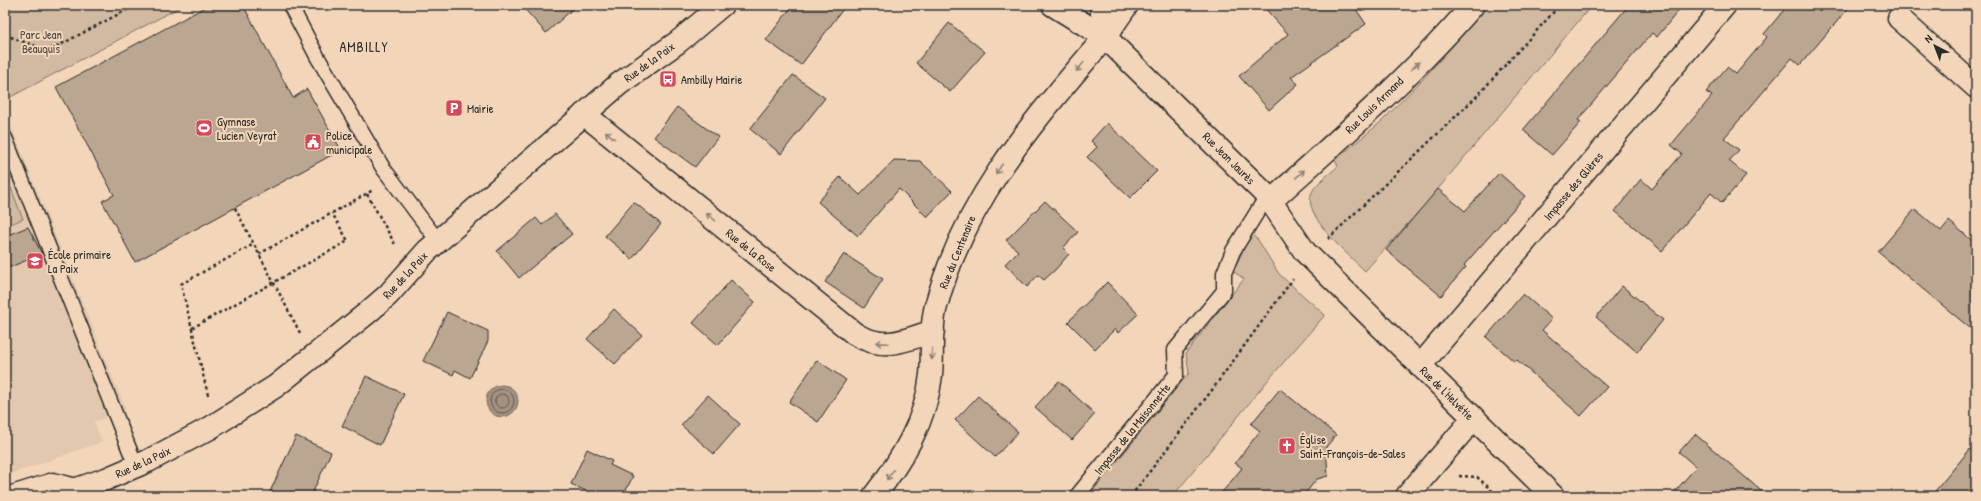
<svg xmlns="http://www.w3.org/2000/svg" width="1981" height="501" font-family="'Patrick Hand',sans-serif">
	<rect width="100%" height="100%" fill="#f3d6ba"/>
	<filter id="ink" filterUnits="userSpaceOnUse"><feTurbulence type="fractalNoise" baseFrequency=".025" numOctaves="2"/><feDisplacementMap in="SourceGraphic" scale="8" xChannelSelector="R" yChannelSelector="G"/><feConvolveMatrix kernelMatrix="1 2 1 2 8 2 1 2 1" color-interpolation-filters="sRGB"/></filter>
	<g filter="url(#ink)">
		<path fill="#e2c8ae" d="M5,111L126,410L94,422L102,442L5,476Z"/>
		<path fill="#d2baa2" stroke="#7e7266" d="M5,5H184L5,100Z
			M1488,5H1592L1422,208L1365,271C1351,257 1300,215 1312,192C1317,182 1330,174 1338,166L1335,160L1382,121L1423,79Z
			M5,173L23,219L5,226Z
			M1251,234L1258,240L1279,274L1325,315L1269,379L1173,496H1089L1189,373L1186,353L1244,279L1233,271Z"/>
		<path fill="#a49281" stroke="#74695f" d="M486 401a16 16 0 1 1 32 0a16 16 0 1 1-32 0Z"/>
		<g fill="none" stroke-linecap="round" stroke-linejoin="round">
			<path stroke="#5b544d" stroke-width="1" d="M490 401a12 12 0 1 1 24 0a12 12 0 1 1-24 0Z
				M495 401a7 7 0 1 1 14 0a7 7 0 1 1-14 0Z"/>
		</g>
		<path fill="#bba692" stroke="#2b2b2b" d="M209,5H243L293,98L307,89L341,150L135,262L102,201L114,195L56,87Z
			M521,5H577L546,33Z
			M793,5H846L801,65L766,40Z
			M1262,5H1353L1366,24L1291,77L1298,84L1269,110L1239,76L1288,34Z
			M1629,5H1683L1657,37L1652,33L1578,120L1581,122L1552,155L1523,130Z
			M1788,5H1851L1800,65L1792,58L1724,138L1739,150L1729,161L1746,175L1722,203L1711,193L1662,251L1615,211L1641,179L1652,189L1682,154L1671,145L1712,96L1706,92L1727,67L1736,74L1767,37L1764,34Z
			M949,23L985,52L950,92L916,63Z
			M793,75L825,98L781,154L750,129Z
			M677,107L718,137L695,167L654,137Z
			M1107,123L1157,171L1130,198L1087,157L1097,147L1091,141Z
			M894,160L920,161L952,191L927,217L899,189L858,236L818,202L840,177L860,195Z
			M1499,173L1525,196L1464,265L1466,267L1441,296L1386,250L1438,189L1465,211Z
			M1045,201L1078,232L1063,248L1069,254L1056,269L1044,280L1038,275L1027,287L1005,264L1018,251L1006,240Z
			M634,202L661,224L632,259L605,236Z
			M1915,209L1941,231L1949,221L1976,244V333L1878,252Z
			M555,214L572,234L519,278L497,251L536,218L542,225Z
			M28,227L42,254L5,269V236Z
			M844,254L883,279L864,308L825,282Z
			M731,280L755,302L718,345L693,323Z
			M1107,282L1138,314L1118,333L1115,329L1095,349L1068,322Z
			M1622,286L1663,320L1637,352L1596,317Z
			M1523,294L1552,319L1542,330L1607,387L1581,416L1517,360L1515,362L1486,337Z
			M614,309L642,335L615,364L587,339Z
			M447,312L488,331V341L470,378L455,370L453,375L423,361Z
			M817,360L846,380L818,422L789,402Z
			M366,376L404,394L380,445L342,426Z
			M1059,381L1095,414L1072,440L1035,407Z
			M1280,389L1336,435L1326,447L1328,476L1317,479L1303,496H1219L1242,468L1235,463L1260,431L1251,424Z
			M708,395L740,424L714,454L681,425Z
			M978,396L1018,432L995,457L955,420Z
			M1695,434L1767,496H1671L1696,467L1679,452Z
			M296,436L331,452L311,496H268Z
			M1976,442V496H1931Z
			M587,449L612,461L610,465L633,476L623,496H596L571,484Z"/>
		<g fill="none" stroke-linecap="round" stroke-linejoin="round">
			<g stroke="#2b2b2b" stroke-width="17">
				<path id="service" d="M290,5L318,58L383,168L438,241
					M5,138L136,466
					M5,495L53,480L81,487
					M1077,496L1176,375L1175,350L1224,291V273L1233,251L1267,196"/>
			</g>
			<g stroke="#2b2b2b" stroke-width="25">
				<path id="minor" d="M1053,5L1105,37
					M1899,18L1976,87
					M584,114L855,334C884,351 903,341 933,331
					M1271,201C1340,138 1412,76 1473,5
					M1420,366L1725,5
					M57,496L106,479L148,461L210,428L276,386L366,314L388,295L427,251L619,84L678,42L722,5
					M874,496C902,460 926,421 931,375C933,352 930,328 936,306C966,196 1034,121 1105,37
					M1407,496L1473,419"/>
			</g>
			<g stroke="#2b2b2b" stroke-width="25">
				<path id="tertiary" d="M1101,5L1105,37
					M1105,37L1267,196L1305,252L1553,496
					M1105,37L1127,5"/>
			</g>
			<path stroke="#2b2b2b" stroke-width="2.5" stroke-dasharray="3 3" stroke-linecap="butt" d="M5,35L44,49L56,47L136,5
				M367,194L396,246
				M235,208L300,333
				M1328,239L1478,95L1560,5
				M259,254L373,190
				M192,328L348,241L332,213
				M208,395L181,284L254,244
				M1459,476L1477,477L1498,496
				M1131,496L1212,390L1293,279"/>
			<use href="#service" stroke="#f3d6ba" stroke-width="14"/>
			<use href="#minor" stroke="#f3d6ba" stroke-width="22"/>
			<use href="#tertiary" stroke="#f3d6ba" stroke-width="22"/>
		</g>
		<defs><path id="oneway-shaft" d="M-6 0H5M1.5-3L5.5 0L1.5 3" fill="none" stroke-width="1.6" stroke-linecap="round" stroke-linejoin="round"/></defs>
		<g stroke="#8f8072">
			<use href="#oneway-shaft" transform="translate(1415 66) rotate(-44)"/>
			<use href="#oneway-shaft" transform="translate(1080 67) rotate(130)"/>
			<use href="#oneway-shaft" transform="translate(610 135) rotate(-141)"/>
			<use href="#oneway-shaft" transform="translate(999 169) rotate(124)"/>
			<use href="#oneway-shaft" transform="translate(1300 174) rotate(-43)"/>
			<use href="#oneway-shaft" transform="translate(711 217) rotate(-141)"/>
			<use href="#oneway-shaft" transform="translate(882 343) rotate(-178)"/>
			<use href="#oneway-shaft" transform="translate(932 354) rotate(92)"/>
			<use href="#oneway-shaft" transform="translate(890 475) rotate(126)"/>
		</g>
	</g>
	<defs>
		<g id="bus-square" transform="scale(0.9)"><rect x="-9" y="-9" width="18" height="18" rx="4" fill="#d1495b" stroke="#f3d6ba"/><path d="M-5-6H5V4H4V6H2V4H-2V6H-4V4H-5ZM-3.5-4V0h7V-4ZM-3.5 1.2v1.5H-2V1.2ZM2 1.2v1.5H3.5V1.2Z" fill="#fff"/></g>
		<g id="parking-square" transform="scale(0.9)"><rect x="-9" y="-9" width="18" height="18" rx="4" fill="#d1495b" stroke="#f3d6ba"/><path d="M-3.5-5.5H1a3.5 3.5 0 0 1 0 7H-1V5.5H-3.5ZM-1-3.4V-.6H.8a1.4 1.4 0 0 0 0-2.8Z" fill="#fff"/></g>
		<g id="stadium-square" transform="scale(0.9)"><rect x="-9" y="-9" width="18" height="18" rx="4" fill="#d1495b" stroke="#f3d6ba"/><path d="M0-5a6.5 5 0 1 0 0 10a6.5 5 0 1 0 0-10ZM-3.5-1.8h7v3.6h-7Z" fill="#fff"/></g>
		<g id="civic-square" transform="scale(0.9)"><rect x="-9" y="-9" width="18" height="18" rx="4" fill="#d1495b" stroke="#f3d6ba"/><path d="M-.6-6.5H3V-4.5H.6V-3L4-1V1h2V6H-6V1h2V-1L-.6-3ZM-1.2 2.5V6h2.4V2.5Z" fill="#fff"/></g>
		<g id="school-square" transform="scale(0.9)"><rect x="-9" y="-9" width="18" height="18" rx="4" fill="#d1495b" stroke="#f3d6ba"/><path d="M0-5L7-2L0 1L-7-2ZM-4 1L0 2.5L4 1V4Q0 6-4 4Z" fill="#fff"/></g>
		<g id="church-square" transform="scale(0.9)"><rect x="-9" y="-9" width="18" height="18" rx="4" fill="#d1495b" stroke="#f3d6ba"/><path d="M-1.2-6h2.4v3.5h3.3v2.4h-3.3V6h-2.4V-.1h-3.3v-2.4h3.3Z" fill="#fff"/></g>
	</defs>
	<g fill-rule="evenodd">
		<use href="#bus-square" x="668" y="79"/>
		<use href="#parking-square" x="454" y="108"/>
		<use href="#stadium-square" x="204" y="128"/>
		<use href="#civic-square" x="313" y="142"/>
		<use href="#school-square" x="35" y="261"/>
		<use href="#church-square" x="1287" y="446"/>
	</g>
	<g text-anchor="middle" dominant-baseline="central" stroke-width="4" stroke-linejoin="round" paint-order="stroke">
		<g font-size="12" fill="#4c4843" stroke="#f3d6ba">
			<text x="41" y="34">Parc Jean<tspan x="41" dy="14">Beauquis</tspan></text>
		</g>
		<g font-size="12" fill="#2b2b2b" stroke="#f3d6ba">
			<text transform="translate(649 62) rotate(-36)">Rue de la Paix</text>
			<text transform="translate(1374 105) rotate(-44)">Rue Louis Armand</text>
			<text transform="translate(1229 158) rotate(45)">Rue Jean Jaurès</text>
			<text transform="translate(1573 186) rotate(-50)">Impasse des Glières</text>
			<text transform="translate(751 250) rotate(39)">Rue de la Rose</text>
			<text transform="translate(957 252) rotate(-68)">Rue du Centenaire</text>
			<text transform="translate(405 275) rotate(-47)">Rue de la Paix</text>
			<text transform="translate(1447 393) rotate(45)">Rue de l'Helvétie</text>
			<text transform="translate(1132 429) rotate(-51)">Impasse de la Maisonnette</text>
			<text transform="translate(143 462) rotate(-25)">Rue de la Paix</text>
		</g>
		<g font-size="12" fill="#2b2b2b" stroke="#f3d6ba" text-anchor="start">
			<text x="681" y="79">Ambilly Mairie</text>
			<text x="467" y="108">Mairie</text>
			<text x="217" y="121">Gymnase<tspan x="217" dy="14">Lucien Veyrat</tspan></text>
			<text x="326" y="135">Police<tspan x="326" dy="14">municipale</tspan></text>
			<text x="48" y="254">École primaire<tspan x="48" dy="14">La Paix</tspan></text>
			<text x="1300" y="439">Église<tspan x="1300" dy="14">Saint-François-de-Sales</tspan></text>
		</g>
		<g font-size="14" letter-spacing="1" fill="#2b2b2b" stroke="#f3d6ba">
			<text x="364" y="46">AMBILLY</text>
		</g>
	</g>
	<rect width="1981" height="501" fill="none" stroke="#f3d6ba" stroke-width="20"/>
	<rect x="10" y="10" width="1961" height="481" fill="none" stroke="#2b2b2b" stroke-width="1.5" filter="url(#ink)"/>
	<g transform="translate(1935 46) rotate(318)" stroke="#f3d6ba" stroke-width="3" paint-order="stroke">
	<path d="M0-3L7 15L0 10L-7 15Z" fill="#2b2b2b"/>
	<text y="-6" font-size="11" font-weight="bold" text-anchor="middle" fill="#2b2b2b">N</text>
	</g>
</svg>
